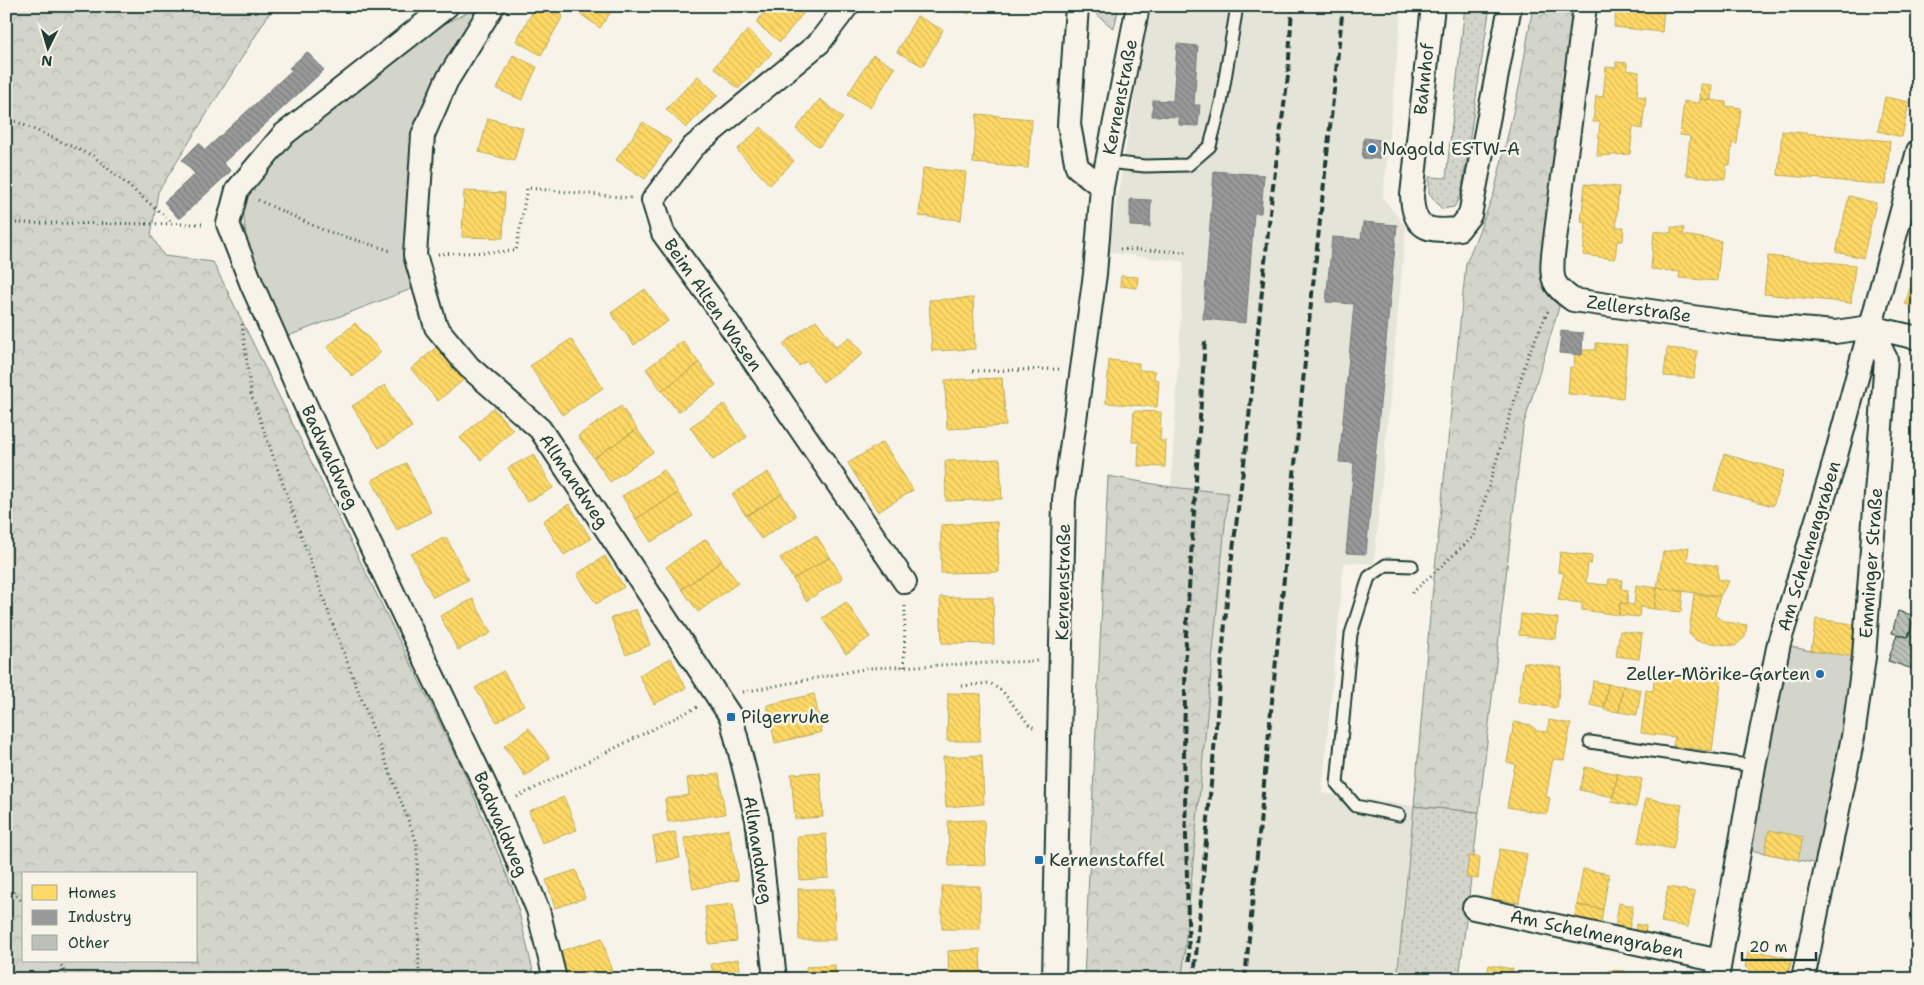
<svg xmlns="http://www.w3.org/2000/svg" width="1924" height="985" font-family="'Shantell Sans',sans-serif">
	<defs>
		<pattern id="grass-dots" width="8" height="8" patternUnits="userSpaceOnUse" patternTransform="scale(1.25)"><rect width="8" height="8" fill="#d3d5ca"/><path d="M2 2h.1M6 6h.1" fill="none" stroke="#b5b8ae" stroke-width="1.8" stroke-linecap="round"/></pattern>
		<pattern id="forest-crowns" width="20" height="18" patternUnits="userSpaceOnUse" patternTransform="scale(1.25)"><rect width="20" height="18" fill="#d3d5ca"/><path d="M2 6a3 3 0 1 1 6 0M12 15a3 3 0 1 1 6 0" fill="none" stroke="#b5b8ae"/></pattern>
		<pattern id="homes-back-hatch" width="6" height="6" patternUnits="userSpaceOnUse" patternTransform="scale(1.25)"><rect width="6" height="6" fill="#ffd966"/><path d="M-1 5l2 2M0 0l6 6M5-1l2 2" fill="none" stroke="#dabb59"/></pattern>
		<pattern id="industry-back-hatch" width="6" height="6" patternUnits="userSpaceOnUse" patternTransform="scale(1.25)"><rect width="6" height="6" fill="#999"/><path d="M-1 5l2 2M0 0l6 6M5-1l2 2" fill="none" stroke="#7c7e7e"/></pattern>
		<pattern id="building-back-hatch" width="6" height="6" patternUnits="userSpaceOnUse" patternTransform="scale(1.25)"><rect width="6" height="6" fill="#bbc1b6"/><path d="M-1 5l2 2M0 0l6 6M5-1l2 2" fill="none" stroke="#979e95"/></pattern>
	</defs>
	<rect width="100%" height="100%" fill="#f7f3e8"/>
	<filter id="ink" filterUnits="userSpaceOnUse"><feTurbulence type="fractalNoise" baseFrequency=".02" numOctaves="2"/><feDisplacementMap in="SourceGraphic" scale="10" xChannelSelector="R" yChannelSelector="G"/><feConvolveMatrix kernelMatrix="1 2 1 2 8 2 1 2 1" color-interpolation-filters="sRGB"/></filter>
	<g filter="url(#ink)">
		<path fill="#e5e4d9" d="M1150,6H1402L1383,198L1406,227L1374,564L1344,562L1322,793L1414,806L1397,979H1182L1228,493L1171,487L1184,262L1108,252Z"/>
		<path fill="url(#grass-dots)" stroke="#79897f" d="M1465,6H1490L1461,195L1454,207L1442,209L1429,193V177L1446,178Z
			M1414,806L1479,812L1459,979H1397Z"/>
		<path fill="url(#forest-crowns)" stroke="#79897f" fill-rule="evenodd" d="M6,6H274L158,192L151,235L164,256L213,262L464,772L514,892L535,979H6ZM24,874H196V961H24Z
			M1097,6H1119L1114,29L1096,14Z
			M1533,6H1575L1547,208L1559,307L1523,427L1479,812L1414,806L1429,627L1466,264L1494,193L1520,83Z
			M1108,476L1171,487L1228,493L1182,979H1084Z"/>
		<path fill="#d3d5ca" stroke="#79897f" d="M480,6L422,105L408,186V263L414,288L288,336L261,281L246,240L243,205L260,169L357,87L440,26Z
			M1779,643L1805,650L1864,657L1828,866L1740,848Z"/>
		<path fill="url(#homes-back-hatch)" stroke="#bcaa57" d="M536,6H545L563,16L541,55L516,41Z
			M569,6H615L600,28Z
			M769,6H809L780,42L756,23Z
			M949,6H972L969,14Z
			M1617,6H1664L1662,32L1614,27Z
			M917,16L943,30L923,66L897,52Z
			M748,30L772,53L738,89L714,67Z
			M513,55L537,67L522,100L497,89Z
			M873,55L895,68L870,108L848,94Z
			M1616,62L1627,63V70L1639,72L1637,96L1646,97L1642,129L1633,127L1630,154L1597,156L1600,122H1593L1596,96L1603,97L1606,67L1616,68Z
			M698,76L718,95L686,128L666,109Z
			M1701,84L1712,85L1711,100L1700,99Z
			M1885,97L1909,102L1902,137L1878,131Z
			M820,99L843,118L819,147L796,129Z
			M1700,99L1726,102V106L1741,108L1737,144L1732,143L1730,165L1727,164L1725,179L1686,175L1690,136L1680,135L1684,101L1699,103Z
			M977,114L1032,119L1028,168L973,163Z
			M488,118L523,128L514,161L479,152Z
			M643,122L671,141L645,179L616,160Z
			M761,127L794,161L770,185L737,150Z
			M1782,131L1890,141L1886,185L1778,175Z
			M923,168L966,172L961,220L919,216Z
			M1585,184L1619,187L1616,227H1624L1623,241H1617L1615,259L1583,255L1586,223L1581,222Z
			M464,191L505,193L503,238L462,237Z
			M1849,196L1876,203L1863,258L1836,252Z
			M1671,227L1684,228L1683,235L1721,241L1717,281L1679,278L1680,272L1651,269L1654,231L1671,233Z
			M1768,256L1855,265L1851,303L1764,294Z
			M1915,273L1918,274V308L1905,304Z
			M1121,276L1138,277L1137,288L1120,286Z
			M645,289L668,321L634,345L611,313Z
			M973,298L975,349L932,351L929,300Z
			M816,320L836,347L850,337L863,354L823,382L807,361L799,366L783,344Z
			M355,323L381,352L353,377L327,347Z
			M571,339L603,388L562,415L530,366Z
			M683,341L699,363L662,391L646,369Z
			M1596,343L1627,345L1623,398L1568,394L1570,367H1574L1575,354L1582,355V350H1596Z
			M440,344L467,377L438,401L411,369Z
			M1667,348L1697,351L1694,378L1664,376Z
			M1109,360L1139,363V370L1155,371L1154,379L1159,380L1157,407L1106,403Z
			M699,363L716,385L678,412L662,391Z
			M1002,378L1006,426L947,429L945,380Z
			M385,385L412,427L379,448L352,406Z
			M1918,396V465L1911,464Z
			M724,404L747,437L713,460L690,427Z
			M621,406L637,429L594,458L578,436Z
			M493,408L513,430L481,460L460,438Z
			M1134,411L1161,412L1160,441H1166L1165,467L1138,466L1139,442H1132Z
			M637,429L653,452L610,482L594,458Z
			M883,442L913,490L878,512L848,463Z
			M534,454L553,488L527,502L508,468Z
			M1724,454L1784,471L1773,506L1714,490Z
			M1000,459L1002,499L946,501L945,461Z
			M406,463L431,512L397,530L372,480Z
			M664,470L678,493L636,519L622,496Z
			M768,472L782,494L746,516L732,494Z
			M678,493L693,516L651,542L636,519Z
			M782,494L796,516L761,539L746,516Z
			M569,504L591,539L564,555L543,521Z
			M997,522L999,572L941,573V525Z
			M816,535L830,557L793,579L780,558Z
			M446,537L468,580L433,597L411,554Z
			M706,539L722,561L682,589L666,567Z
			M1689,547L1687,561L1718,566V579L1729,581L1720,596L1657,588L1663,552Z
			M1560,552L1592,556L1591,564L1588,563L1586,583L1608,585L1609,579L1622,580L1621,589L1628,590L1627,604L1620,603L1619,615L1582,610V603L1558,600L1564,573L1558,572Z
			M605,556L624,587L596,604L577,574Z
			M830,557L843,578L806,601L793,579Z
			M722,561L738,583L698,612L682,589Z
			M1636,585L1657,588L1654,609L1640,607L1639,617L1619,615L1620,603L1634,605Z
			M1657,588L1683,591L1681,612L1654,609Z
			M1694,594L1720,596L1715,616L1726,622L1747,625L1745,637L1735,646L1697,641L1689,634Z
			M940,597H993L994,644L942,643Z
			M473,599L491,633L458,650L440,616Z
			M846,602L870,637L846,654L822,618Z
			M636,609L650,645L626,655L611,618Z
			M1521,614L1558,618L1556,639L1519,635Z
			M1816,619L1854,624L1851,656L1811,651Z
			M1620,631L1642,634L1639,659L1616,656Z
			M671,658L686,688L654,704L639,675Z
			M1524,662L1562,668L1557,708L1518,702Z
			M503,671L524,705L497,722L475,688Z
			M1697,671L1722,675L1712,751L1673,746L1675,737L1641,733L1646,690L1653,691L1655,672L1696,678Z
			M1593,681L1608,684L1604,708L1590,705Z
			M1608,684L1623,686L1619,712L1604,710Z
			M1623,686L1641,690L1637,715L1619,712Z
			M948,693L981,694L980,741H947Z
			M814,694L822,732L775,743L767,705Z
			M1549,720L1571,724L1564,760L1553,759L1546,797L1550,798L1547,814L1507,807L1515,764L1507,762L1514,722L1531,725L1537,731L1548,732Z
			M529,728L550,758L525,776L504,746Z
			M982,755L984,804L946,807L943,757Z
			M1585,767L1618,774L1613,797L1580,790Z
			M820,772L823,817L795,819L791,774Z
			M719,774L725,814L668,822L665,799L689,795L687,778Z
			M1618,774L1642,779L1636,807L1612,802Z
			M564,797L577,830L542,843L529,811Z
			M1646,798L1682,805L1673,849L1638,842Z
			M984,820L986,865L949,866L948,821Z
			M729,829L738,880L693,889L684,838Z
			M1769,830L1803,837L1798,860L1765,853Z
			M675,832L680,858L657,862L653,837Z
			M826,834L829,878L800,880L797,836Z
			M1500,849L1527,854L1519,903L1491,899Z
			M1469,856L1480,857L1478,879L1466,878Z
			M1583,869L1609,874L1603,909L1577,905Z
			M576,870L585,898L555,908L546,880Z
			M942,886H980V929H942Z
			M1668,887L1695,892L1688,927L1661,922Z
			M798,889H834L835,940H799Z
			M1619,903L1633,906L1629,930L1615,928Z
			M733,904L737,941L709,944L705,907Z
			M1577,905L1603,909L1601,924L1574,919Z
			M1636,924L1646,926L1645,935L1635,934Z
			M602,938L614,979H568L560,951Z
			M980,949L981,979H949L948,951Z
			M1749,949L1792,959L1787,979H1747L1749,968L1745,967Z
			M738,959L742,979H714L711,964Z
			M835,965L836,979H807L806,967Z
			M1489,965L1513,969L1512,979H1486Z
			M1609,970L1625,971L1624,979H1608Z"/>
		<path fill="url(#industry-back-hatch)" stroke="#747d7b" d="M1177,44L1198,46L1194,105H1200L1198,126L1179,125V117L1152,116L1153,100L1173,101Z
			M307,52L324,70L223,163L231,171L179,219L164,202L195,174L182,160L199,143L205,150L292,70L289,68Z
			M1364,138L1381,140L1379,159L1362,158Z
			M1214,171L1264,175L1261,213H1254L1246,323L1203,319Z
			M1130,199L1151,200L1150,227L1130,226Z
			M1363,222L1397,225L1366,554L1346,553L1354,463L1339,462L1354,304L1326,302L1332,237L1361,239Z
			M1561,331L1583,333L1582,355L1559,353Z"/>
		<path fill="url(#building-back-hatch)" stroke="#1f3d34" d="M1917,609L1918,660L1916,659L1913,669L1888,661L1897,634L1908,637Z
			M1898,611L1915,616L1908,637L1892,633Z"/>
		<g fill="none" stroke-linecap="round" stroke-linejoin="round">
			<g stroke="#1f3d34" stroke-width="15">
				<path id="lane" d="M1107,162L1145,166L1188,165L1210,146L1221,103L1237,6
					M1590,742L1754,766
					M1399,815L1356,806L1337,784L1351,634L1369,577L1386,565L1412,566"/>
			</g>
			<g stroke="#1f3d34" stroke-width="26">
				<path id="street" d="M447,6L283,135L237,190L228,224L252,285L333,467L496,808L538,910L555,979
					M493,6L446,82L423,135L415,255L436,327L469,367L540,429L731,717L757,819L775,979
					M847,6L819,43L693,147L653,200L663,233L713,301L905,582
					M1077,6L1069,125L1077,167L1102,187
					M1433,6L1412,195C1413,230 1428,232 1459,229L1470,215L1510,6
					M1585,6L1553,255C1551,280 1552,285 1573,300L1742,324L1835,332L1870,327L1918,338
					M1474,908L1720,961
					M1054,979L1064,500L1095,274L1102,187L1138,6
					M1717,979L1754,766L1779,643L1831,474L1918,151
					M1803,979L1853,737L1864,657L1886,359L1870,327"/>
			</g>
			<path stroke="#1f3d34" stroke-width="3" stroke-dasharray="1 4" stroke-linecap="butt" d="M6,117L93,156L173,223
				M258,200L323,230L392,251
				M6,223L206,224
				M1120,249L1188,252
				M438,254L516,251L527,188L631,198
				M242,324L251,394L333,625L417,843L419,979
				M973,371L1059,369
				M1412,593L1474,536L1528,355L1548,311
				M904,667L905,606
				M962,686L990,683L1003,692L1030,726L1036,728
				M743,692L869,668L1037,661
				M517,797L697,707
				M6,885L24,903
				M59,961L68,979"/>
			<use href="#lane" stroke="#f7f3e8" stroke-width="11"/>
			<use href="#street" stroke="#f7f3e8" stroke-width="22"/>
			<path stroke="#1f3d34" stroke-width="4" stroke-dasharray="8 4" stroke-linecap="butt" d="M1189,961L1184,753L1186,635L1205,340
				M1194,979L1228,589L1246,447L1272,194L1288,76L1292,6
				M1245,979L1307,341L1343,6"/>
		</g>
	</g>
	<g fill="#1f6fb2" stroke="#f7f3e8" stroke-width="2">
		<circle cx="1372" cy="149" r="5"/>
		<circle cx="1820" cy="674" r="5"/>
		<rect x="726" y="712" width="10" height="10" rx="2.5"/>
		<rect x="1034" y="855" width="10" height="10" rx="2.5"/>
	</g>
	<g text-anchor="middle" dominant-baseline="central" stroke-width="5" stroke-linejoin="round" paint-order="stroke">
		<g font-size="18" fill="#1f3d34" stroke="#f7f3e8">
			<text transform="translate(1424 79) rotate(-84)">Bahnhof</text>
			<text transform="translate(1120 97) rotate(-79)">Kernenstraße</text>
			<text transform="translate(713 305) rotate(55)">Beim Alten Wasen</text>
			<text transform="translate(1639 309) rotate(8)">Zellerstraße</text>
			<text transform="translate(330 457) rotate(65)">Badwaldweg</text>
			<text transform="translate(574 481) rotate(56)">Allmandweg</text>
			<text transform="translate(1809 546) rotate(-73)">Am Schelmengraben</text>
			<text transform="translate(1871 563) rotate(-86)">Emminger Straße</text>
			<text transform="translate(1063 582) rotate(-89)">Kernenstraße</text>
			<text transform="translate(501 824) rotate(67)">Badwaldweg</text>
			<text transform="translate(758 850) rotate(81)">Allmandweg</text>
			<text transform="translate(1597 934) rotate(12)">Am Schelmengraben</text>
		</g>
		<g font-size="18" fill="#1f3d34" stroke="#f7f3e8" text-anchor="start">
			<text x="1382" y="149">Nagold ESTW-A</text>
			<text x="1810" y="674" text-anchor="end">Zeller-Mörike-Garten</text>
			<text x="741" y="717">Pilgerruhe</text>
			<text x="1049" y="860">Kernenstaffel</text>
		</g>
	</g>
	<rect width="1924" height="985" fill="none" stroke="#f7f3e8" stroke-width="25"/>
	<rect x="12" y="12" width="1899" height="960" fill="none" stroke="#1f3d34" stroke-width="2" filter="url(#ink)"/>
	<rect x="22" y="872" width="175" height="90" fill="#f7f3e8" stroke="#a1aaa0"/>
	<rect x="32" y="885" width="25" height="15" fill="#ffd966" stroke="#a1aaa0"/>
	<text x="68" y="898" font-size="15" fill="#1f3d34">Homes</text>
	<rect x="32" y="910" width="25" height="15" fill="#999999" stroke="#a1aaa0"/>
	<text x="68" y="922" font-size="15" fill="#1f3d34">Industry</text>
	<rect x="32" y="935" width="25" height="15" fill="#bbc1b6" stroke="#a1aaa0"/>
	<text x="68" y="948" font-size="15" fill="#1f3d34">Other</text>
	<g transform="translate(48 48) rotate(185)" stroke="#f7f3e8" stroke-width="4" paint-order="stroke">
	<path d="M0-4L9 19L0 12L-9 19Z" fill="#1f3d34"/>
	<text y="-8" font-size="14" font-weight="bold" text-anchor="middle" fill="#1f3d34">N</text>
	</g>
	<path d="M1742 952v8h74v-8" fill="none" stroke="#1f3d34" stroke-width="2.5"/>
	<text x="1749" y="952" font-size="15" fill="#1f3d34" stroke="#f7f3e8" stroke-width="4" paint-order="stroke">20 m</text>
</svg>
